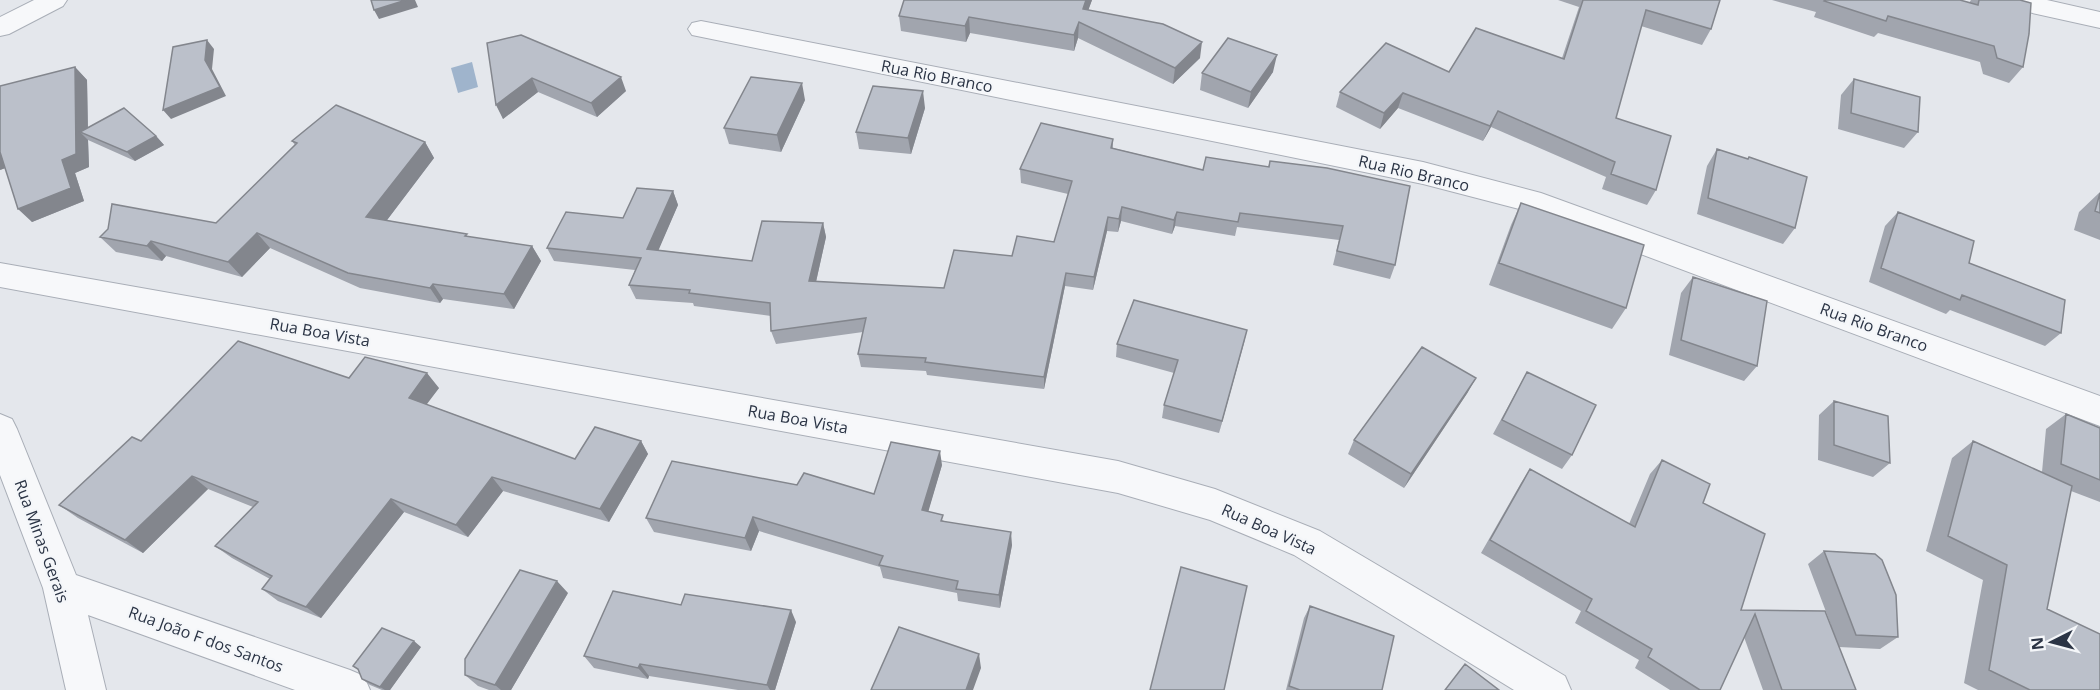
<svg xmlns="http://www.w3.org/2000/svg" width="2100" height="690" font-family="'Open Sans',sans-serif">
	<rect width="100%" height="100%" fill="#e4e7ec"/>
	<path fill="#9fb4cc" d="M472,62L478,87L458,93L451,68Z"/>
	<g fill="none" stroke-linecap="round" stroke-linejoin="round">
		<g stroke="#a9aeb7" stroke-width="2">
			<path id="minor" d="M34,0H67L63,6L9,34L0,36V17Z
				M1997,0H2047L2100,12V28L2001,6Z
				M701,21L1423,162L1541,193L2100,396V426L1523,210L1423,184L692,35L688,29L692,23Z
				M0,263L1118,461L1215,489L1320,531L1565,676L1571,690H1514L1294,555L1210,520L1118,493L0,287Z
				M0,414L12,419L17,429L76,575L350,670L364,676L370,690H295L88,615L106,690H66L43,588L0,475Z"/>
		</g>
		<use href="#minor" fill="#f7f8fa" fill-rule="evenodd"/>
	</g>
	<path fill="#a1a5ae" d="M1092,0L1088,10L1200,58L1173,84L1078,38L1074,51L970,33L966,42L901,31L899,16Z
		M1558,0H1720L1711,29L1702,45L1641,26L1616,118L1656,190L1647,205L1602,189L1606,177L1491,127L1483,141L1398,108L1380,129L1336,107L1340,92L1449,72L1562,58L1579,7Z
		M1772,0H1960L1969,3L1971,0H2020L2023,67L2009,83L1983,74L1980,62L1878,33L1874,37L1814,17L1816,12Z
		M487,43L626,91L597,117L538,92L503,119Z
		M75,67L87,80L88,128L156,136L164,145L135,161L88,140L89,167L75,173L84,201L32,222L5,168L0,170Z
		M1273,72L1248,108L1200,90L1202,73Z
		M1854,79L1918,132L1904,148L1838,129L1841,95Z
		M805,100L781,152L729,144L724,128Z
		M925,108L911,154L859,149L856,132Z
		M1113,139V148L1203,170L1268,167L1270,161L1395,265L1390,279L1333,265L1339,240L1237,227L1235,236L1175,226L1172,234L1121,221L1118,232L1107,231L1093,290L1065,286L1044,389L927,375L926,371L861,367L858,354L863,332L776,344L771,331V316L694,306L693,303L636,299L629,285L635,270L554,261L547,248L623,218L673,191L678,205L658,250L752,261L823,223L826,237L816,282L944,288L1012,256L1054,242L1068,194L1021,183L1020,169Z
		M292,141L425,142L434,158L387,220L468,237L532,246L541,261L514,309L443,299L440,303L360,288L270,248L242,277L166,256L162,261L116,252L100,237L216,223L295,145Z
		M1717,149L1748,159L1749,157L1795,228L1783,244L1697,214L1707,166Z
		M2100,192V240L2074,230L2079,212Z
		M1521,203L1626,308L1612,329L1489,285L1511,225Z
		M1898,212L1969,263L2061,333L2045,346L1950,310L1946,314L1869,282L1885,226Z
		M1693,277L1757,366L1744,381L1669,355L1681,293Z
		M1247,330L1219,433L1162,418L1164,405L1174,373L1116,357L1117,344Z
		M1527,372L1572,455L1562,469L1493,434Z
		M349,378L439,388L426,404L575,459L641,441L648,454L609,522L503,491L468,537L404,512L321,618L278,601L262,589L270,579L232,558L215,546L253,507L208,489L143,553L78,518L59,505L141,441Z
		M1468,392L1404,488L1348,454L1354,440Z
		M1834,401L1890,463L1873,477L1818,460L1819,415Z
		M2066,414L2100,428V502L2071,491L2047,609L2100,690H1978L1964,683L1983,580L1926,551L1952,458L1973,441L2042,472L2046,429Z
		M1662,460L1703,503L1741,610L1831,625L1808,564L1824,551L1898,637L1880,649L1839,647L1856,690H1763L1744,637L1720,690H1670L1635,668L1639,660L1575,623L1581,611L1481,553L1521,483L1530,469L1629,524L1650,474Z
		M942,465L928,511L944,521L1012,545L1000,608L958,601L957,593L883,578L880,567L759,531L751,551L654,532L646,518L797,485L874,494Z
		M568,593L511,690H489L478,686L465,675Z
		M681,605L796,622L775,690H738L649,676L648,679L594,668L584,656Z
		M1310,606L1382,690H1286L1304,618Z
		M421,647L390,690H382L370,685L362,679L358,670L353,666Z"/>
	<path fill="#83868d" d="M406,0H415L418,7L379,19L374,10Z
		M1086,0H1092L1083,25V9Z
		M969,17L970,33L966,42L965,26Z
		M1079,22L1078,38L1074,51V35Z
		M207,40L214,49L212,69L226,96L171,119L163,110L205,60Z
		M1202,42L1200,58L1173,84L1175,68Z
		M1277,55L1273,72L1248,108L1251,92Z
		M75,67L87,80L88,135L80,132L88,140L89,167L75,173L84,201L32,222L18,209L62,160Z
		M621,77L626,91L597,117L591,103Z
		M532,78L538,92L503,119L496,105Z
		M802,83L805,100L781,152L777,135Z
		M923,91L925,108L911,154L908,138Z
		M1403,93L1398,108L1380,129L1384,113Z
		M1498,111L1491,127L1483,141L1490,126Z
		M156,136L164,145L135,161L127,152Z
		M425,142L434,158L378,232L366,217Z
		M0,152L14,165L0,170Z
		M673,191L678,205L653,263L647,249Z
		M1122,207L1121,221L1118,232L1119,219Z
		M1177,212L1175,226L1172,234L1174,220Z
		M1108,217L1107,231L1093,290L1094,277Z
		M823,223L826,237L813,295L809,281Z
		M257,233L270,248L242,277L228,262Z
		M151,241L166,256L162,261L147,246Z
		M532,246L541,261L514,309L504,294Z
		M1066,273L1065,286L1044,389V377Z
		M433,284L443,299L440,303L430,288Z
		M1247,330L1244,343L1219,433L1222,421Z
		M427,373L439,388L421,412L409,398Z
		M1476,378L1468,392L1404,488L1411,474Z
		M641,441L648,454L609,522L600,509Z
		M940,451L942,465L925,523L922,510Z
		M192,476L208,489L143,553L125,540Z
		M492,477L503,491L468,537L456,525Z
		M391,499L404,512L321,618L306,607Z
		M753,517L759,531L751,551L745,538Z
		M1011,532L1012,545L1000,608L999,595Z
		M557,581L568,593L511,690H501L495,685Z
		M791,610L796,622L775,690H770L767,685Z
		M414,641L421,647L390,690H385L380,687Z
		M979,654L981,668L973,690H966Z
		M640,664L649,676L648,679L638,668Z"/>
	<path fill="#bbc0ca" stroke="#83868d" stroke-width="1.5" d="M371,0H406L374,10Z
		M904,0H1086L1083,9L1163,24L1202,42L1175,68L1079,22L1074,35L969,17L965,26L899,16Z
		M1583,0H1720L1711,29L1646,10L1616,118L1671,136L1656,190L1611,174L1615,162L1498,111L1490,126L1403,93L1384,113L1340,92L1386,43L1449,72L1476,28L1564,59Z
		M1825,0H1960L1978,5L1979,0H2020L2031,3L2029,34L2023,67L1997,58L1994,46L1888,16L1886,21L1824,1Z
		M521,35L621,77L591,103L532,78L496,105L487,43Z
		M1228,38L1277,55L1251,92L1202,73Z
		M207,40L205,60L220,87L163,110L173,47Z
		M75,67L76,154L62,160L71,188L18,209L0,152V86Z
		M751,77L802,83L777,135L724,128Z
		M1854,79L1920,97L1918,132L1851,113Z
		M873,86L923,91L908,138L856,132Z
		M336,105L425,142L366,217L467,234L465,236L532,246L504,294L433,284L430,288L348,273L257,233L228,262L151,241L147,246L100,237L108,229L112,204L216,223L297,143L292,141Z
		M124,108L156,136L127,152L80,132Z
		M1041,123L1113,139L1111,148L1203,170L1206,157L1269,167L1270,161L1327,168L1410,186L1395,265L1337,251L1343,226L1240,213L1238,222L1177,212L1174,220L1122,207L1119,219L1108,217L1094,277L1066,273L1044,377L925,362L926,358L858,354L866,318L771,331L770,303L689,293L690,290L629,285L641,258L547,248L566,212L623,218L637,188L673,191L647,249L752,261L762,221L823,223L809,281L944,288L954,250L1012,256L1017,236L1054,242L1072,181L1020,169Z
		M1717,149L1748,159L1749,157L1807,177L1795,228L1708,198Z
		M2100,193V213L2095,211Z
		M1521,203L1644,245L1626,308L1499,263Z
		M1898,212L1974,241L1969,263L2065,300L2061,333L1962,295L1960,300L1881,268Z
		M1693,277L1767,301L1757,366L1681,340Z
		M1134,300L1247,330L1222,421L1164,405L1178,360L1117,344Z
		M238,341L349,378L365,357L427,373L409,398L575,459L595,427L641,441L600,509L492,477L456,525L391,499L306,607L262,589L272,576L215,546L258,502L192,476L125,540L59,505L132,437L141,441Z
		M1422,347L1476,378L1411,474L1354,440Z
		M1527,372L1596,405L1572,455L1502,420Z
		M1834,401L1888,416L1890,463L1834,445Z
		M2066,414L2100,428V480L2061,464Z
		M1973,441L2072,486L2047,609L2100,634V690H2030L1989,670L2007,565L1948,536Z
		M891,442L940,451L922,510L943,515L941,521L1011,532L999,595L956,589L958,581L879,565L883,556L753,517L745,538L646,518L672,461L797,485L804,473L874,494Z
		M1662,460L1710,484L1703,503L1765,534L1741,610L1825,611L1856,690H1782L1755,614L1720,690H1700L1648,657L1652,649L1586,611L1592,599L1490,540L1530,469L1635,527Z
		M1824,551L1875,554L1882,560L1896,595L1898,637L1856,635Z
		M1181,567L1247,586L1224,690H1150Z
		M520,570L557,581L495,685L465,675V659Z
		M613,591L681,605L685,594L791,610L767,685L640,664L638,668L584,656Z
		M1310,606L1394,636L1382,690H1300L1289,686Z
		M899,627L979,654L966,690H871Z
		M382,628L414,641L380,687L362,679L358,669L353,666Z
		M1465,664L1499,690H1445Z"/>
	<g text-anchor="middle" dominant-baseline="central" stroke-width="4.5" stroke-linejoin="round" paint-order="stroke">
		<g font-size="16" fill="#2b3445" stroke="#f4f6f9">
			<text transform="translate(937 76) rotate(11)">Rua Rio Branco</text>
			<text transform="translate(1414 173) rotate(13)">Rua Rio Branco</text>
			<text transform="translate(1874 327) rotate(20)">Rua Rio Branco</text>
			<text transform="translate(320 332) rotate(10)">Rua Boa Vista</text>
			<text transform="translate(798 419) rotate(10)">Rua Boa Vista</text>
			<text transform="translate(1269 529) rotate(24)">Rua Boa Vista</text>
			<text transform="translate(42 541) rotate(70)">Rua Minas Gerais</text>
			<text transform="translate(206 639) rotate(20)">Rua João F dos Santos</text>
		</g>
	</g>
	<g transform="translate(2052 642) rotate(264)" stroke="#f4f6f9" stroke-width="4.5" paint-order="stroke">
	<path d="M0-4.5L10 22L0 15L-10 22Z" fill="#2b3445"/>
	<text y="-9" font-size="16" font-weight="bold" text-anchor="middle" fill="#2b3445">N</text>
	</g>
</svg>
